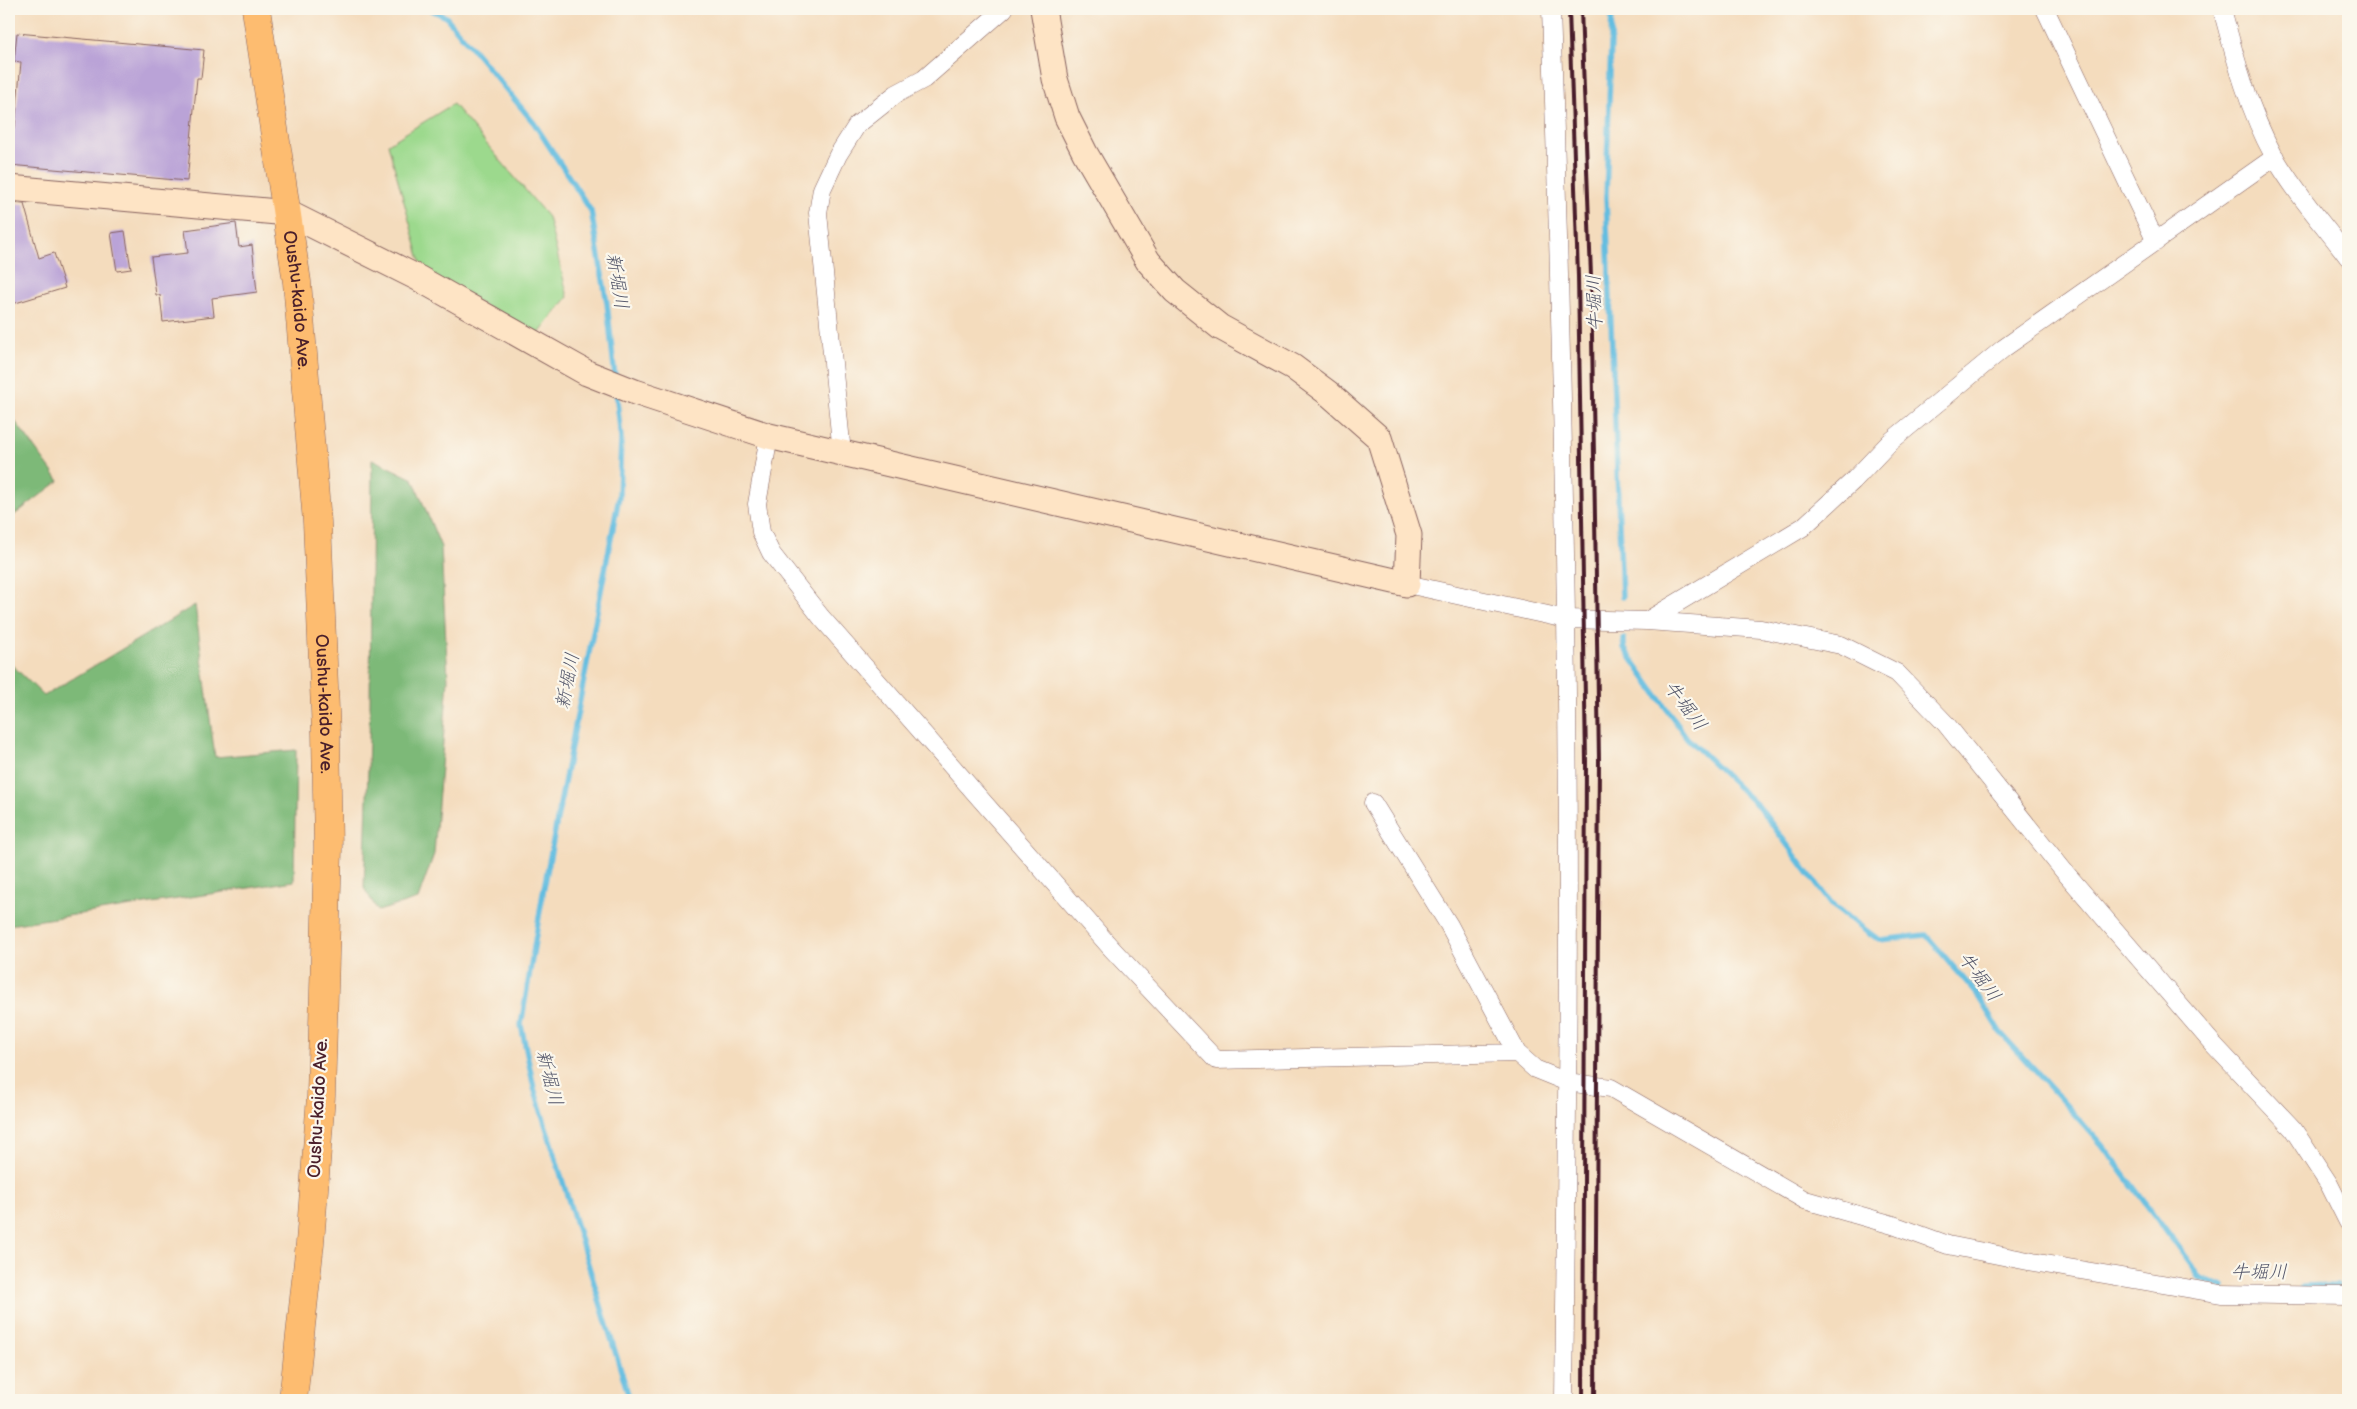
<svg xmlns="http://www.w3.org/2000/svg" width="2357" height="1409" font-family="'Balsamiq Sans','Klee One',sans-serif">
	<rect width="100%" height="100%" fill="#fbf7ec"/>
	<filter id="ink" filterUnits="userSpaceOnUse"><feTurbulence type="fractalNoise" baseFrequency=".02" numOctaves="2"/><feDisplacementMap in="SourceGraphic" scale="10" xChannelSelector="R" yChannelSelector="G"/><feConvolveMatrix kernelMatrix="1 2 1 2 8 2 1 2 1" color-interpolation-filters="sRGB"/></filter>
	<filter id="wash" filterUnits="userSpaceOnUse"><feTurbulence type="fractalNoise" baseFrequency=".0096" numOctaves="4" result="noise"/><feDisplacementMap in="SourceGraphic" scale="20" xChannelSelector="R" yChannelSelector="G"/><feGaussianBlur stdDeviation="1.12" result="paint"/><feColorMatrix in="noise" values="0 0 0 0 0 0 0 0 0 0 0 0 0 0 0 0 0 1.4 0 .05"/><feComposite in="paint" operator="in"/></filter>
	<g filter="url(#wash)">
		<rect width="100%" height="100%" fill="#f4dcbd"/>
		<path fill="#9cd98d" stroke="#737c5c" d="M453,104L548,217L568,297L537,336L423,271L388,144Z"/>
		<path fill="#7db978" stroke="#646c52" d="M9,413L59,481L9,519Z
			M372,459L413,479L441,547L448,680L434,854L418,899L378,911L364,888L370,710Z
			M195,605L215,757L296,750L294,881L9,925V662L44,696Z"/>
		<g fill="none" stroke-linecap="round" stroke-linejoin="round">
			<path stroke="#63bde0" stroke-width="5.5" d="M430,9L446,17L534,123L591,211L607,303L615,377
				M1612,9L1606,198L1622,597
				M616,391L621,438L619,497L543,893L521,1025L534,1088L630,1400
				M1624,639V648L1687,738L1759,807L1832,905L1879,940L1926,935L1976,993L2000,1032L2103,1146L2200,1277L2223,1287
				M2302,1287L2337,1286"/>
		</g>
		<g id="blocks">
			<path fill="#baa3d7" d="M17,33L204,50L201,78H197L187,181L9,165V126L15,127L21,62L14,61Z
				M9,203L24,204L39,258L54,253L65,288L9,305Z
				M236,223L239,247L252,245L257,292L212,298L214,316L163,322L160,295H156L151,257L188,253L185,230Z
				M125,231L131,269L117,271L111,233Z"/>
		</g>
	</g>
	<g filter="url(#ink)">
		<use href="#blocks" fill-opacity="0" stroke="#86615e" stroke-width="1"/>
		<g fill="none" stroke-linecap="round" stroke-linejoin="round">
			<g stroke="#86615e" stroke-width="19">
				<path id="street" d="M1551,9C1558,211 1563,414 1566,617C1570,878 1567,1139 1564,1400
					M2045,9L2156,242
					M2222,9C2235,58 2249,111 2274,156C2294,191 2324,225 2348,257
					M769,436L757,504L761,532L771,553L821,617L1112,949L1216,1060L1517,1053
					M842,453L818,213L822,189L838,155L857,125L896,94L924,79L1004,9
					M1407,584L1566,619L1647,621L1761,629L1841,645L1897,673L1946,724L2063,870L2213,1044L2293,1129L2329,1184L2348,1222
					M1647,621L1803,527L1853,481L1890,442L2004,348L2275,157
					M1373,803L1449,925L1517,1053L1535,1069L1567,1082L1611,1088L1805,1200L1893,1225L1948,1245L2033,1262L2221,1294L2348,1296"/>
			</g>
			<g stroke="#86615e" stroke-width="27">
				<path id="secondary" d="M9,188L288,213L418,278L587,373L635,392L769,436L1407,584L1409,535L1379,438L1328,393L1293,367L1220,327L1175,291L1148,261L1085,153L1067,117L1055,79L1043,9"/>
			</g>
			<g stroke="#86615e" stroke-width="29">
				<g id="highway">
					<path id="s1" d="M256,9L297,282L317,522L326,733L328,849L321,1096L310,1243L293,1400"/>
				</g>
			</g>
			<use href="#street" stroke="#fff" stroke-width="18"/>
			<use href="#secondary" stroke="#fee4c5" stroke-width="25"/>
			<use href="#highway" stroke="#fdbc6f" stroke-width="28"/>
			<path stroke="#4a1f2b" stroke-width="4" d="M1569,9L1578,276L1586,761L1583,1400
				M1581,9L1591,276L1599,760L1595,1400"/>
		</g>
	</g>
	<g text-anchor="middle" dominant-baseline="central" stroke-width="4.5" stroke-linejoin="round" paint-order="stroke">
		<g font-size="18" fill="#4a1f2b" stroke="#fbf7ec">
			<text stroke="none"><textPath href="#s1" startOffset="294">Oushu-kaido Ave.</textPath></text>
			<text stroke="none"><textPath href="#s1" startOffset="699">Oushu-kaido Ave.</textPath></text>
			<text transform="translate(318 1108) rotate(-87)">Oushu-kaido Ave.</text>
		</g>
		<g font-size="19" font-style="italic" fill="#53566a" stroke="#fbf7ec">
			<text transform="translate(617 281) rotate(81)">新堀川</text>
			<text transform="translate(1595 303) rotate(-92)">牛堀川</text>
			<text transform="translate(568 681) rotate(-79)">新堀川</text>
			<text transform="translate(1685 706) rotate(53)">牛堀川</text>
			<text transform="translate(1979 977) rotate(53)">牛堀川</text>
			<text transform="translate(549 1078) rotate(76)">新堀川</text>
			<text x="2259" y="1272">牛堀川</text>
		</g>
	</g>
	<rect width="2357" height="1409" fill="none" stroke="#fbf7ec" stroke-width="30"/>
</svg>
